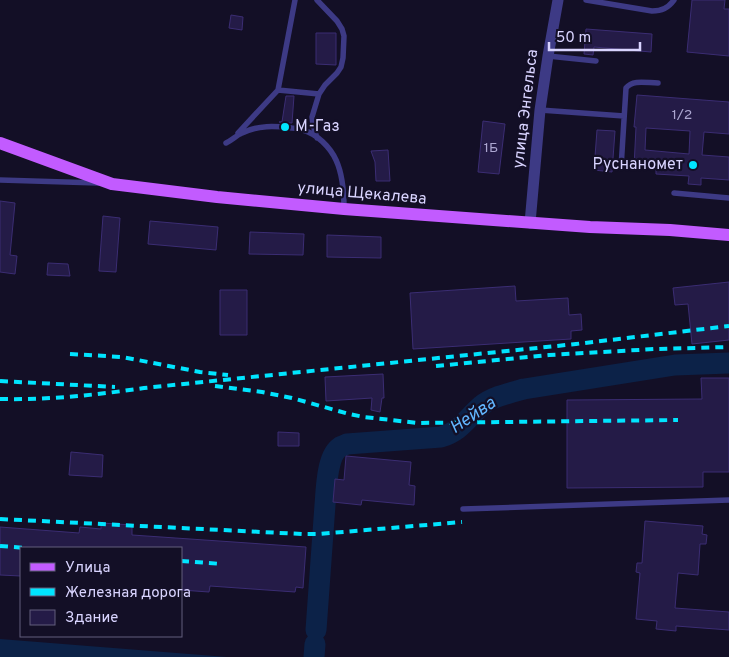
<svg xmlns="http://www.w3.org/2000/svg" width="729" height="657" font-family="Overpass,sans-serif">
	<rect width="100%" height="100%" fill="#130f26"/>
	<path fill="#0c2248" d="M0,639L227,657H0Z"/>
	<g fill="none" stroke-linecap="round" stroke-linejoin="round">
		<path stroke="#0c2248" stroke-width="21" d="M316,630L326,491C327,479 329,454 340,447C342,446 345,445 347,444L441,437C461,431 466,419 481,406C492,397 509,393 524,389L675,365L729,363
			M314,657L315,644"/>
	</g>
	<path fill="#241b47" stroke="#3b2d73" fill-rule="evenodd" d="M692,0H725L724,9H729V56L687,52Z
		M231,15L243,17L242,30L229,28Z
		M586,29L652,34L651,52L594,47L593,55L584,54Z
		M316,33H336V65L316,64Z
		M637,95L729,102V134L704,132L702,155L729,157V180L701,178V185L688,184L689,176L656,174V168L634,167L636,127H634ZM646,128L690,131L689,154L645,150Z
		M286,96H294L292,123L279,122H282Z
		M483,121L505,124L499,174L478,172Z
		M597,130L615,131L612,172L594,170Z
		M388,150L390,181H376L375,162L371,151Z
		M0,201L15,203L10,255L17,256L15,274L0,272Z
		M103,216L120,218L116,272L99,271Z
		M150,221L218,227L216,250L148,244Z
		M250,232L304,234L303,255L249,254Z
		M327,235L381,237V258L327,257Z
		M48,263L68,264L70,276L47,275Z
		M729,282V340L692,344L688,304L675,305L673,288Z
		M515,286L516,301L568,298L569,315L581,314L582,330L571,331V339L413,349L410,293Z
		M220,290H247V335H220Z
		M383,374L384,398H382L380,412L371,410L372,398L326,401L325,377Z
		M701,378H729V472H703V487L567,488V400L702,399Z
		M278,432L299,433V446H278Z
		M71,452L103,455L102,477L69,475Z
		M346,456L411,462L409,485L415,486L414,505L362,500L361,505L333,502L335,479L344,480Z
		M645,521L703,526L702,534L707,535L706,544H700L698,575L678,573L675,608L729,612V630L676,626V631L656,629L657,621L636,619L640,573L636,572L637,563H642Z
		M101,523L132,525V535L306,547L303,588L296,587L295,592L210,586L209,592L181,590V548H21V576L0,575V527L79,533L80,527L101,529Z"/>
	<g fill="none" stroke-linecap="round" stroke-linejoin="round">
		<path stroke="#3d3a85" stroke-width="5.5" d="M317,0L337,21L342,29L344,36L343,58L341,67L337,73L325,85L319,94L312,117L313,125L317,138
			M586,0L652,11C662,11 668,8 674,0
			M548,56L596,61
			M278,90L319,94
			M540,110L624,116
			M238,133L278,90L295,0
			M226,143C232,140 237,135 242,133C258,125 275,126 292,128C295,128 299,128 303,130C317,134 330,147 336,160C343,175 344,193 344,209
			M621,168L626,88C633,79 647,83 658,83
			M0,180L98,183
			M674,193L729,198
			M463,509L729,500"/>
		<path stroke="#3d3a85" stroke-width="11" d="M530,223L540,110L548,56L558,0"/>
		<path stroke="#c25bff" stroke-width="12" d="M0,143L112,184L217,197L344,209L590,227L670,230L729,235"/>
		<path stroke="#00e5ff" stroke-width="4" stroke-dasharray="8 6" stroke-linecap="butt" d="M70,354L122,357L200,372L228,375
			M436,366L549,355L655,349L729,347
			M0,381L115,387
			M215,386L262,392L292,398L349,414L364,417L418,423L678,420
			M0,399C48,400 96,395 144,388L576,344L729,326
			M0,519L302,534H319L462,522
			M0,546L26,548
			M181,561L222,564"/>
	</g>
	<g fill="#00e5ff" stroke="#130f26" stroke-width="2">
		<circle cx="285" cy="127" r="5"/>
		<circle cx="693" cy="165" r="5"/>
	</g>
	<g text-anchor="middle" dominant-baseline="central" stroke-width="4.5" stroke-linejoin="round" paint-order="stroke">
		<g font-size="14" fill="#aca6d1">
			<text x="682" y="115">1/2</text>
			<text x="491" y="148">1Б</text>
		</g>
		<g font-size="16" fill="#d9d4ff" stroke="#130f26">
			<text transform="translate(526 109) rotate(-83)">улица Энгельса</text>
			<text transform="translate(362 194) rotate(5)">улица Щекалева</text>
		</g>
		<g font-size="16" fill="#d9d4ff" stroke="#130f26" text-anchor="start">
			<text x="295" y="127">М-Газ</text>
			<text x="683" y="165" text-anchor="end">Руснаномет</text>
		</g>
		<g font-size="18" font-style="italic" fill="#62b6ff" stroke="#130f26">
			<text transform="translate(473 416) rotate(-34)">Нейва</text>
		</g>
	</g>
	<rect x="20" y="547" width="162" height="90" fill="#130f26" stroke="#625e7d"/>
	<rect x="30" y="563" width="25" height="8" fill="#c25bff" stroke="#625e7d"/>
	<text x="65" y="572" font-size="15" fill="#d9d4ff">Улица</text>
	<rect x="30" y="588" width="25" height="8" fill="#00e5ff" stroke="#625e7d"/>
	<text x="65" y="597" font-size="15" fill="#d9d4ff">Железная дорога</text>
	<rect x="30" y="610" width="25" height="15" fill="#241b47" stroke="#625e7d"/>
	<text x="65" y="622" font-size="15" fill="#d9d4ff">Здание</text>
	<path d="M549 42v8h91v-8" fill="none" stroke="#d9d4ff" stroke-width="2.5"/>
	<text x="556" y="42" font-size="15" fill="#d9d4ff" stroke="#130f26" stroke-width="4" paint-order="stroke">50 m</text>
</svg>
